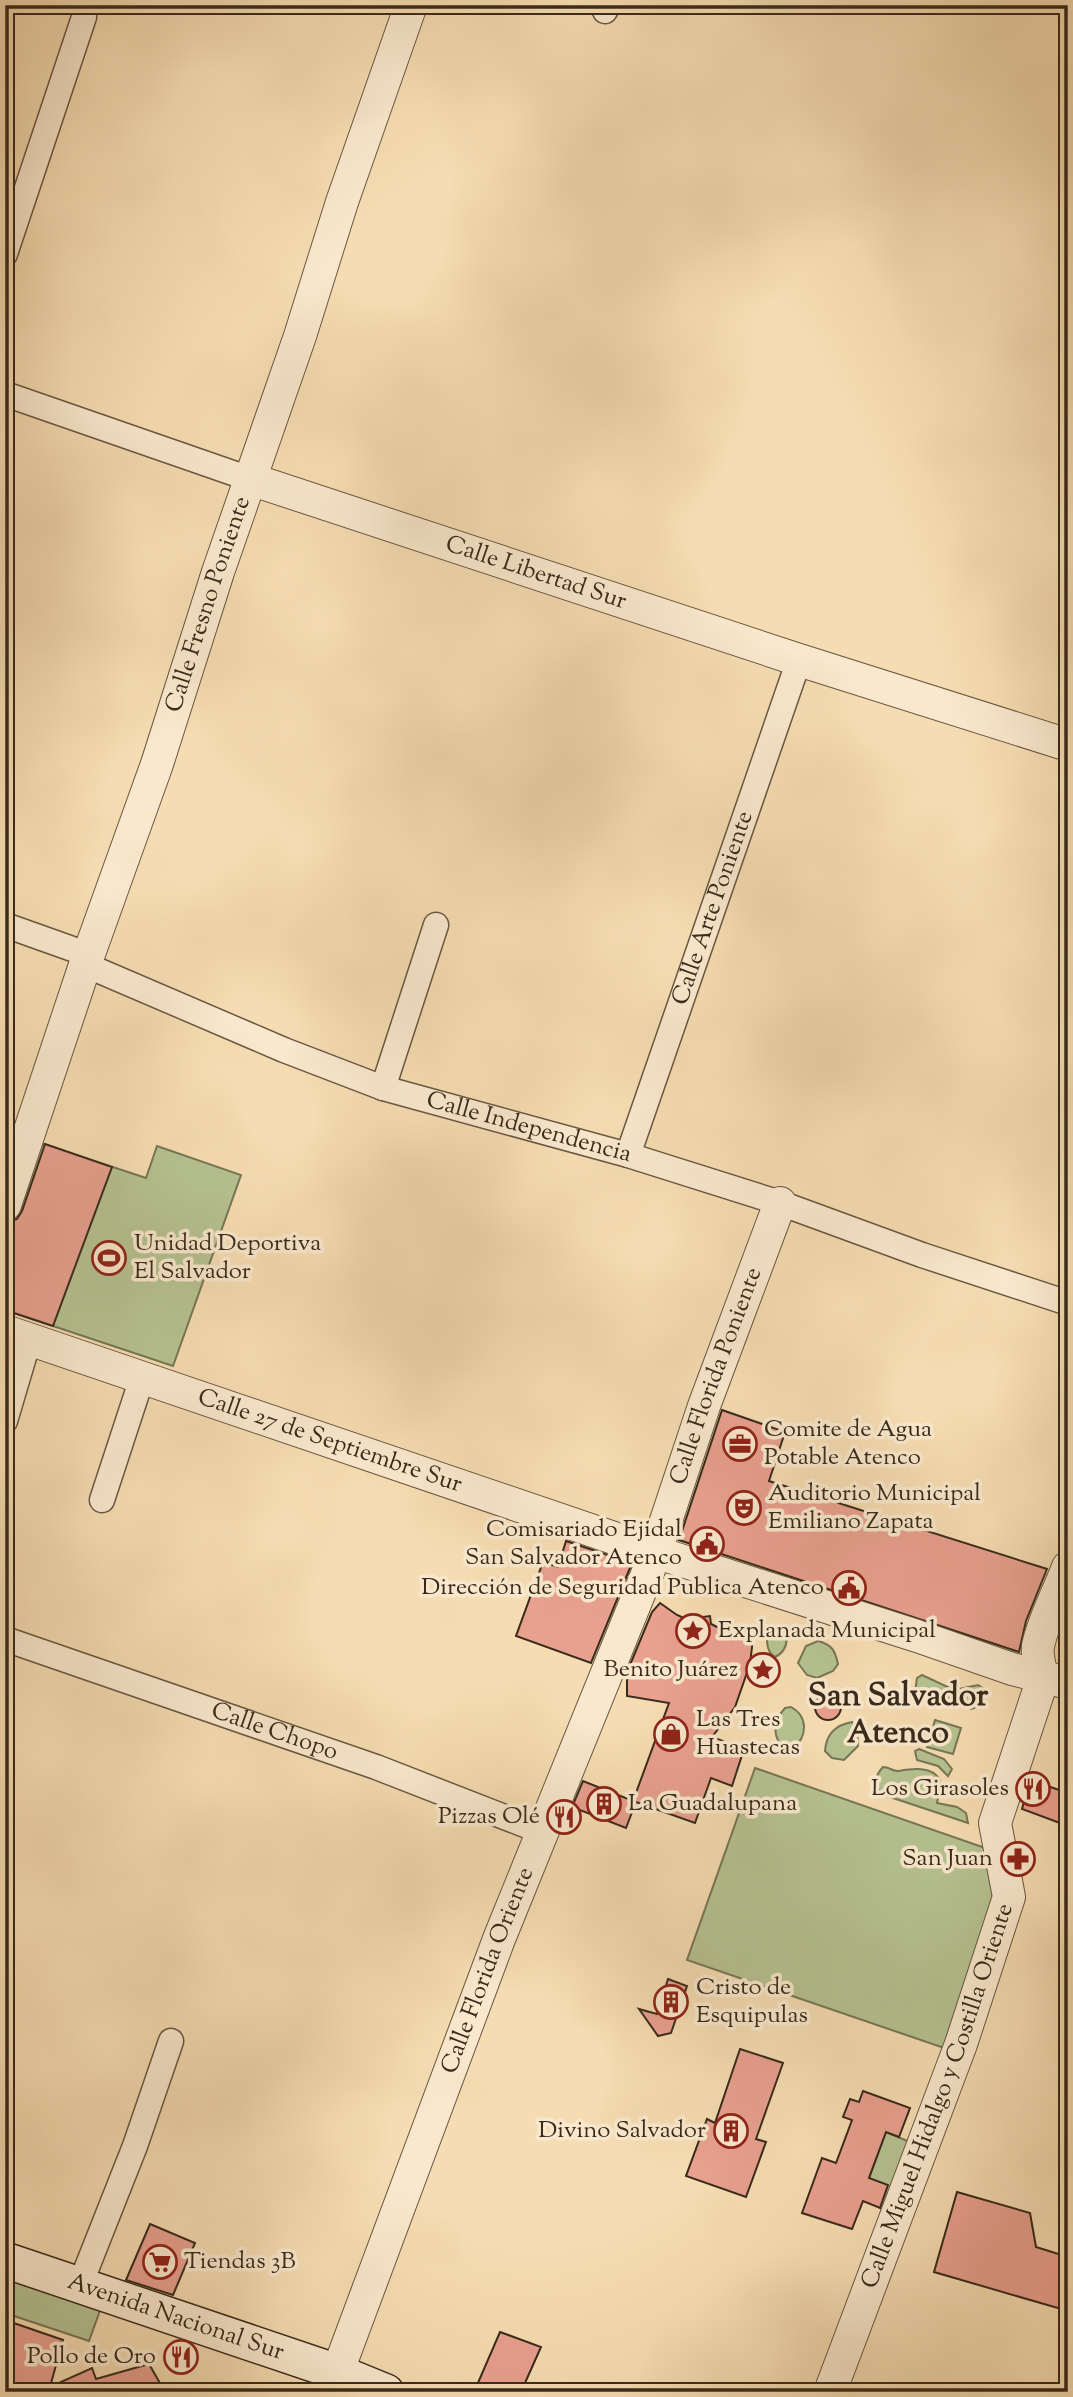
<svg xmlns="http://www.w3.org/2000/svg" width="1073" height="2397" font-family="'Sorts Mill Goudy',serif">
	<rect width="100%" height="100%" fill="#f6dcb2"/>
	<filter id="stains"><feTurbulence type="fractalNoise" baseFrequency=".00286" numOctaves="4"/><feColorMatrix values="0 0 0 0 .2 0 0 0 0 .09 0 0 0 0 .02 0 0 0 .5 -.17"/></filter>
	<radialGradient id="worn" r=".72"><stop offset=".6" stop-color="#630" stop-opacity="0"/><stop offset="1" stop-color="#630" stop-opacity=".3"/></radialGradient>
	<path fill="#b6c291" stroke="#777656" stroke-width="2" d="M28,1139L146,1178L157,1146L241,1175L173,1366L5,1310V1205Z
		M774,1628L786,1630C788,1641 786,1652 775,1657C766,1652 767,1641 767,1633Z
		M818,1641C832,1645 835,1650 838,1664L833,1671L817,1678L807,1675L798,1663L806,1646Z
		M922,1675L954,1690L978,1685L984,1689C988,1701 982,1706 971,1709C957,1698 943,1693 926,1701L915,1692L917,1678Z
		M791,1707C809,1717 807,1737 793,1749L780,1744C772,1731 775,1719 785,1708Z
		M935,1720L961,1728L953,1754L927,1747Z
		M852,1722L857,1730L858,1746L844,1760L832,1758L825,1751C826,1735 835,1725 852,1722Z
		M919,1749L944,1759L952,1769L948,1776L938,1766L917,1760L915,1751Z
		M883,1767C890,1767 893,1772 899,1771C910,1769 934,1765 940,1781C942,1787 938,1796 937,1803L957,1807L966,1813L968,1823L884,1795C873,1786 874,1777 883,1767Z
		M755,1768L991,1850L1001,1897L950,2050L687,1960Z
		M886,2132L917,2145L894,2214L880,2208L869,2178Z
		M5,2274L102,2305L89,2341L5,2313Z"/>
	<path fill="#e8a08f" stroke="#382b1b" stroke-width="2" d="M45,1144L112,1167L53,1326L5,1310V1223L17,1219L22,1211Z
		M722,1410L785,1432L769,1481L1047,1569L1026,1621L1019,1652L679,1540Z
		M566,1541L632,1563L591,1663L516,1636L543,1562L558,1567Z
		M660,1603L677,1615L686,1619L710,1616L711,1624L727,1632L738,1633L754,1630L750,1664L735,1707L712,1737L744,1749L732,1786L711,1778L695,1823L636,1802L626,1828L572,1807L583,1781L633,1801L669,1703L627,1696V1672L652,1612Z
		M815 1707a13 13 0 1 1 26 0a13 13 0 1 1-26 0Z
		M1030,1780L1068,1793V1826L1022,1809Z
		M668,1979L687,1986L671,2033L658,2036L639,2009L657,2014Z
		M740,2049L783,2063L756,2139L766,2142L746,2197L686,2176L707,2119L715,2123Z
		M863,2091L910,2108L899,2137L886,2132L869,2178L888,2185L880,2208L863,2201L852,2229L802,2213L822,2158L836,2163L852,2120L843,2117L850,2099L859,2102Z
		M957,2192L1030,2213L1036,2247L1068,2257V2311L934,2272Z
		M150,2224L195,2243L173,2295L126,2280Z
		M5,2320L63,2340L50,2387L92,2368L96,2379L149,2364L165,2392H5Z
		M500,2332L541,2347L521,2392H474Z"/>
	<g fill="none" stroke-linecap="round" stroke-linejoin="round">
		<g stroke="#685741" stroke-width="27">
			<g id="minor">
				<path d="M605,11L608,5"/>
				<path d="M5,254L84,17"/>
				<path d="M5,394L250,479"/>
				<path id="s1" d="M5,925L78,951L95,969L284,1050L383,1088L628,1155L780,1203L922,1255L1068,1303"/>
				<path d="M383,1088L436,925"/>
				<path d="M5,1138L26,1146"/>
				<path id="s2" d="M628,1155L799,660"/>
				<path d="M5,1421L29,1340"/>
				<path d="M102,1500L142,1378"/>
				<path id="s3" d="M5,1639L376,1767L543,1832"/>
				<path d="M80,2285L135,2146L171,2041"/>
			</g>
		</g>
		<g stroke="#685741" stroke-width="34">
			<g id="tertiary">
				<path id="s4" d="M250,479L799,660L1068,745"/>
				<path id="s5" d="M5,1205L86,962L157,764L218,572L300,336L342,202L411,5"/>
				<path id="s6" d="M5,1331L655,1552L917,1636L1012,1669L1068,1683"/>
				<path id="s7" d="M330,2392L499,1939L654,1557L704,1406L780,1203"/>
				<path id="s8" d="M830,2392L961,2044L1009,1897L995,1823L1041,1684C1043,1671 1036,1659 1038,1646C1043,1621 1059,1591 1068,1567"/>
			</g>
		</g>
		<g stroke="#382b1b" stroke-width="38">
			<g id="secondary">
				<path id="s9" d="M5,2260L337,2372L386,2392"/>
			</g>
		</g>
		<use href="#minor" stroke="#f9e8cd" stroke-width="24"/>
		<use href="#tertiary" stroke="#f9e8cd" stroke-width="32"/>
		<use href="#secondary" stroke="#f9e8cd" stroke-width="35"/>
	</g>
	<defs>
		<g id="stadium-ring" transform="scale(1.75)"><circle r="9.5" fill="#f9e8cd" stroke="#8f2418" stroke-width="1.5"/><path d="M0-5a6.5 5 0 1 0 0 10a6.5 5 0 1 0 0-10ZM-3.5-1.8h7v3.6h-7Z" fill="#8f2418"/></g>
		<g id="office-ring" transform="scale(1.75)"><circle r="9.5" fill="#f9e8cd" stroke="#8f2418" stroke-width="1.5"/><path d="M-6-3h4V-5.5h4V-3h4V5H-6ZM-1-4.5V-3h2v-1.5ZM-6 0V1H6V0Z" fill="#8f2418"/></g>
		<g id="theatre-ring" transform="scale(1.75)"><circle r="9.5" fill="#f9e8cd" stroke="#8f2418" stroke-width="1.5"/><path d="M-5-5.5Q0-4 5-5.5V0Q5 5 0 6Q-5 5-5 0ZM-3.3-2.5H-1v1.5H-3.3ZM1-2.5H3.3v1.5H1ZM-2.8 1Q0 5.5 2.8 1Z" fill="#8f2418"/></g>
		<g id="civic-ring" transform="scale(1.75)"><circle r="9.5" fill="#f9e8cd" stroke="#8f2418" stroke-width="1.5"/><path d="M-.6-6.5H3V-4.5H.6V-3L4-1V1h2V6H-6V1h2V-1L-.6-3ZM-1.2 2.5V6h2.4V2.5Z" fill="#8f2418"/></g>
		<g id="sight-ring" transform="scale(1.75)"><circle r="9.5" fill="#f9e8cd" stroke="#8f2418" stroke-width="1.5"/><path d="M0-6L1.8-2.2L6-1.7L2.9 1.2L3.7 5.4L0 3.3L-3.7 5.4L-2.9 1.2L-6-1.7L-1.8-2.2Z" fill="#8f2418"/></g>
		<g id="shop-ring" transform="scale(1.75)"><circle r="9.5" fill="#f9e8cd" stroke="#8f2418" stroke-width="1.5"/><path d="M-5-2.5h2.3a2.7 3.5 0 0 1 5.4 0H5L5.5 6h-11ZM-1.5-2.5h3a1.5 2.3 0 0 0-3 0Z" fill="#8f2418"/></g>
		<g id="restaurant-ring" transform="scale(1.75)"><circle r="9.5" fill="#f9e8cd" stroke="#8f2418" stroke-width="1.5"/><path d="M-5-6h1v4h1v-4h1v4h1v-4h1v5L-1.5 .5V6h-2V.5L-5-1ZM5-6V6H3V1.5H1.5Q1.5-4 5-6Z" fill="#8f2418"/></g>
		<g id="building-ring" transform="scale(1.75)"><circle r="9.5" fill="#f9e8cd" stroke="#8f2418" stroke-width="1.5"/><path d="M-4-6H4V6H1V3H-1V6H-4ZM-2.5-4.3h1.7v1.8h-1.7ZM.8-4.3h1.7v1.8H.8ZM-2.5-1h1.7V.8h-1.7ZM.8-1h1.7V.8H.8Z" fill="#8f2418"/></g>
		<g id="pharmacy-ring" transform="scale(1.75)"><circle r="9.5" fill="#f9e8cd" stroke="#8f2418" stroke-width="1.5"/><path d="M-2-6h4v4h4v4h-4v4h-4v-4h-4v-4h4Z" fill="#8f2418"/></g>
		<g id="supermarket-ring" transform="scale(1.75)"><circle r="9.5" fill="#f9e8cd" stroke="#8f2418" stroke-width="1.5"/><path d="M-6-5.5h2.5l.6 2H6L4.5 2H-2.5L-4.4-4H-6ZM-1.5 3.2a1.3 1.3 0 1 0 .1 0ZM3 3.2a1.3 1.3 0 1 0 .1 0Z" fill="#8f2418"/></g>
	</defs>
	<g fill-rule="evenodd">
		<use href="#stadium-ring" x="109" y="1258"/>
		<use href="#office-ring" x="740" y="1444"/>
		<use href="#theatre-ring" x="744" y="1508"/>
		<use href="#civic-ring" x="707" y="1544"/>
		<use href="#civic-ring" x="849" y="1588"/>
		<use href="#sight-ring" x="693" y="1631"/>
		<use href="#sight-ring" x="763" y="1670"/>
		<use href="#shop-ring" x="671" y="1734"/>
		<use href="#restaurant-ring" x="1033" y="1789"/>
		<use href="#building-ring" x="604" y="1804"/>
		<use href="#restaurant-ring" x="564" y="1817"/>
		<use href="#pharmacy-ring" x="1018" y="1859"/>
		<use href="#building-ring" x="671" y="2002"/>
		<use href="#building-ring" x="731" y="2131"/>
		<use href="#supermarket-ring" x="160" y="2262"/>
		<use href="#restaurant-ring" x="181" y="2357"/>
	</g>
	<g text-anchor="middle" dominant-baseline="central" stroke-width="7" stroke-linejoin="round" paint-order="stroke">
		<g font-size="24" fill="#382b1b" stroke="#f9e8cd">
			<text stroke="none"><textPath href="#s4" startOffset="301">Calle Libertad Sur</textPath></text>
			<text stroke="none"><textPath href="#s5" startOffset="634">Calle Fresno Poniente</textPath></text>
			<text stroke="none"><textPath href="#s2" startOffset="261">Calle Arte Poniente</textPath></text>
			<text stroke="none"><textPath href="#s1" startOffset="565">Calle Independencia</textPath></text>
			<text stroke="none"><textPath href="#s7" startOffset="1087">Calle Florida Poniente</textPath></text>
			<text stroke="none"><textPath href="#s6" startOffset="343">Calle 27 de Septiembre Sur</textPath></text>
			<text stroke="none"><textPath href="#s3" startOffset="285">Calle Chopo</textPath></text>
			<text stroke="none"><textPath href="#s7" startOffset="450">Calle Florida Oriente</textPath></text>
			<text stroke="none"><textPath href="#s8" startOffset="315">Calle Miguel Hidalgo y Costilla Oriente</textPath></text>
			<text stroke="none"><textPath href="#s9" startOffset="180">Avenida Nacional Sur</textPath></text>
		</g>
		<g font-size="24" fill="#382b1b" stroke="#f9e8cd" text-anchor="start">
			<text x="134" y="1244">Unidad Deportiva<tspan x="134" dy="28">El Salvador</tspan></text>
			<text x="764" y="1430">Comite de Agua<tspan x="764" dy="28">Potable Atenco</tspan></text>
			<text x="768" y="1494">Auditorio Municipal<tspan x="768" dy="28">Emiliano Zapata</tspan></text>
			<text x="682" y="1530" text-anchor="end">Comisariado Ejidal<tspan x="682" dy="28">San Salvador Atenco</tspan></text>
			<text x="824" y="1588" text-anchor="end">Dirección de Seguridad Publica Atenco</text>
			<text x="718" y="1631">Explanada Municipal</text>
			<text x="738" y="1670" text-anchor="end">Benito Juárez</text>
			<text x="696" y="1720">Las Tres<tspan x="696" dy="28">Huastecas</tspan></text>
			<text x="1009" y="1789" text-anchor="end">Los Girasoles</text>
			<text x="628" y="1804">La Guadalupana</text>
			<text x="540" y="1817" text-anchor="end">Pizzas Olé</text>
			<text x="993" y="1859" text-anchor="end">San Juan</text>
			<text x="696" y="1988">Cristo de<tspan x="696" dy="28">Esquipulas</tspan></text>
			<text x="706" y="2131" text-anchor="end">Divino Salvador</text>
			<text x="184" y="2262">Tiendas 3B</text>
			<text x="156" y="2357" text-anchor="end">Pollo de Oro</text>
		</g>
		<g font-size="32" font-weight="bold" fill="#382b1b" stroke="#f9e8cd">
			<text x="898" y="1697">San Salvador<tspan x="898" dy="37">Atenco</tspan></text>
		</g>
	</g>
	<rect width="1073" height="2397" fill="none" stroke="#f6dcb2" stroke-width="28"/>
	<rect x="7" y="7" width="1059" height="2383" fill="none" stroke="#382b1b" stroke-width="3.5"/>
	<rect x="14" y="14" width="1045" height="2369" fill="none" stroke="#382b1b" stroke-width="2"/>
	<rect width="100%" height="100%" filter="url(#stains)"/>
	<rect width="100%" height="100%" fill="url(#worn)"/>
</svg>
